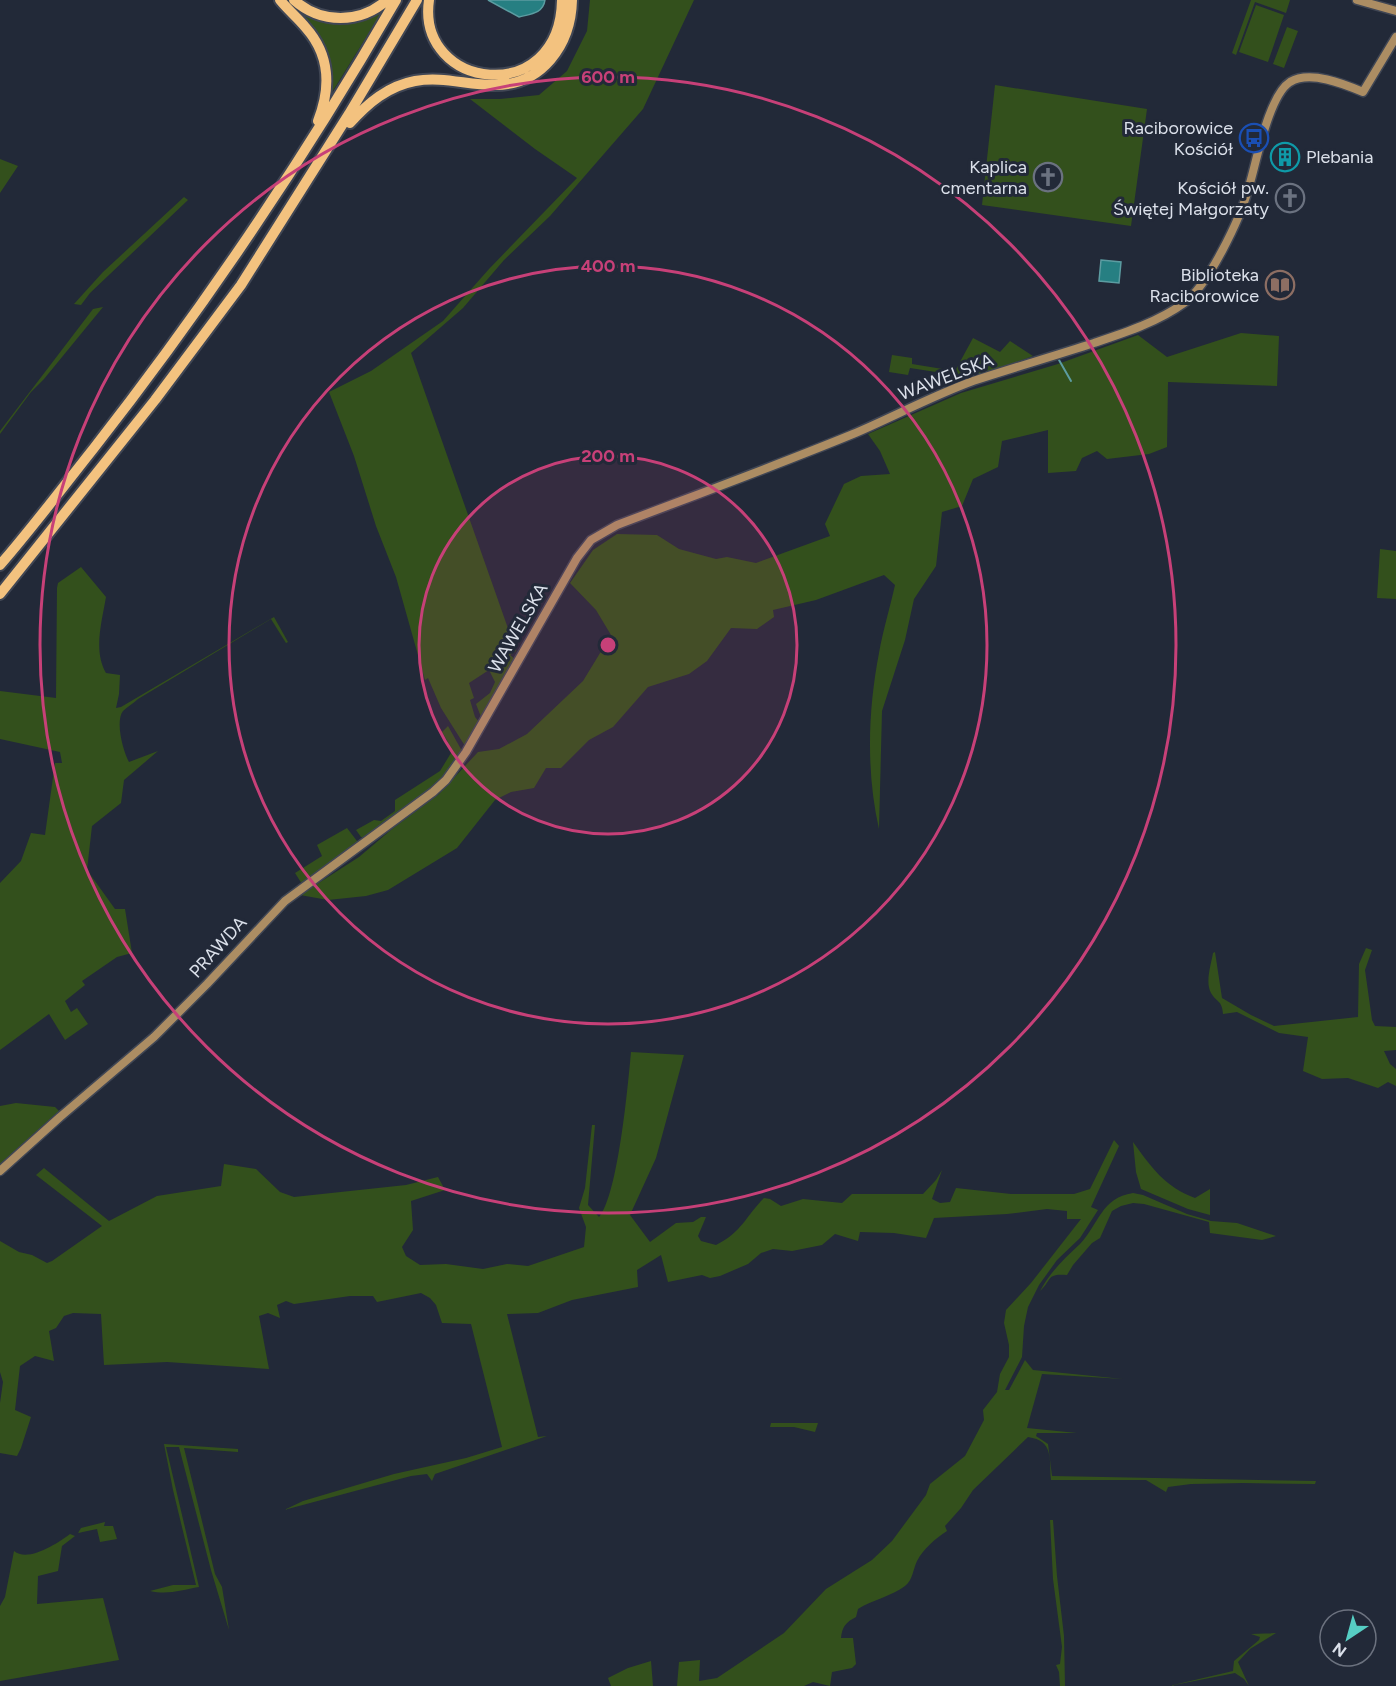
<svg xmlns="http://www.w3.org/2000/svg" width="1396" height="1686" font-family="Figtree,sans-serif">
	<rect width="100%" height="100%" fill="#222938"/>
	<path fill="#33501c" d="M286,0C293,3 301,12 309,16C334,28 360,23 383,10L331,94C334,47 314,33 286,0Z
		M590,0H694L643,109L550,216L504,260L463,308L411,353L516,651L510,655L516,660L481,717L476,704L490,693L495,682L489,670L469,683L474,698L470,700L475,717L480,723L465,746L441,708L428,678L425,680L396,577L376,526L354,456L329,392L371,371L443,321L489,269L577,178L535,149L470,99H500L539,95L567,71L587,31Z
		M1251,0H1290L1286,13L1255,2L1236,55L1232,53Z
		M1256,5L1284,15L1268,62L1239,52Z
		M1287,27L1298,31L1284,68L1273,64Z
		M995,85L1147,109L1131,226L982,205Z
		M0,159L18,166L0,193Z
		M184,197L188,200L90,293L81,305L74,304L103,272Z
		M103,307L44,379L31,392L0,434V431L93,309Z
		M1241,333L1279,336L1277,386L1168,382L1167,447L1149,454L1107,459L1097,451L1082,458L1076,471L1048,473V430L1002,441L998,467L973,479L962,506L942,512L936,566L914,599L905,640L882,711L879,829C866,772 868,710 879,653C883,630 890,608 895,585L884,575L816,600L773,610L774,617L757,629L731,628L707,661L689,674L648,687L613,727L589,740L561,768H546L534,788L511,792L495,800L457,848L388,890L366,896L328,900L300,895L359,857L392,829L439,794L478,752L499,749L527,734L583,681L611,635L596,610L570,583L593,550L617,534L657,535L679,549L716,559L727,557L756,563L830,536L825,524L844,484L861,476L890,474L880,451L868,434L961,393L1058,364L1138,335L1167,357Z
		M973,338L1000,352L1010,341L1033,356L961,382L959,380L962,376L910,368L908,375L889,372L892,355L912,358V364L955,371Z
		M1380,549L1396,551V599L1377,598Z
		M81,567L106,597C102,621 93,651 106,673L120,675L119,694L116,708L121,707L274,617L288,642L286,643L271,619L138,699C134,703 127,707 123,711C115,721 123,751 129,762L158,751L124,780L121,803L92,826L87,870L115,909H125L132,953L117,957L82,981L85,985L65,1001L71,1012L77,1008L88,1024L65,1040L49,1014L0,1050V883L21,861L31,833L45,835L55,763H62L60,752L0,739V691L56,698L57,588L58,583Z
		M448,726L462,751L446,774L437,784L365,838L361,837L356,830L374,820L381,821L395,811V800L440,771L451,753L448,742L442,732Z
		M347,828L357,841V845L302,884L295,873L322,856L317,845Z
		M1366,948L1372,950L1365,970L1372,1020L1375,1026L1396,1027V1050L1384,1051L1390,1064L1396,1069V1086L1388,1082L1378,1088L1348,1078L1322,1079L1303,1071L1308,1037L1279,1033L1237,1012L1223,1014C1222,1000 1217,1003 1211,993C1205,982 1211,965 1213,953L1215,952L1222,998L1251,1015L1274,1026L1358,1017L1359,964Z
		M631,1052L684,1055L656,1158L630,1215L650,1242L676,1223L693,1222L701,1217H706L698,1236L701,1241L716,1245C742,1232 746,1216 764,1198L770,1199L781,1206L803,1199L842,1203L852,1194H923L936,1180L942,1170L932,1199L940,1203L950,1202L956,1188L1011,1194H1074L1090,1189L1114,1140L1119,1146L1091,1207L1098,1210L1080,1238L1057,1260L1039,1285L1028,1307L1024,1326L1022,1357L1005,1390H1009L1025,1360L1033,1370L1123,1379L1042,1374L1027,1428L1077,1433H1037L1036,1436L1048,1444L1052,1476L1316,1481L1315,1484L1243,1483L1191,1484L1168,1487L1166,1492L1146,1480H1051C1049,1458 1054,1441 1028,1437L973,1490L961,1508L945,1526L947,1531C935,1539 924,1548 917,1561C913,1569 913,1580 905,1586C892,1596 872,1600 858,1609L856,1617C846,1622 842,1627 841,1638H853L856,1664L852,1668L832,1672L830,1686L813,1682L804,1686H677L679,1662L700,1660L699,1681L717,1678L784,1633L826,1589L872,1560L892,1541L926,1495L930,1484L965,1456L984,1420L983,1410L997,1392L1000,1374L1009,1357V1345L1004,1323L1006,1310L1031,1283L1081,1219H1067V1211L1047,1209L1007,1214L934,1218L926,1238L894,1233L860,1232L858,1241L835,1234L822,1245L792,1251L773,1249L761,1253L748,1264L720,1276L710,1278L702,1275L668,1282L661,1255L637,1270L638,1287L572,1300L538,1313L507,1314L538,1437L547,1436L435,1474L432,1481L427,1474L411,1476L284,1510L303,1501L394,1474L466,1458L502,1447L471,1324L442,1323L436,1305L430,1298L421,1293L377,1302L373,1296H350L294,1304L286,1301L277,1305L280,1318L268,1313L259,1316L269,1369L167,1362L104,1365L101,1314L73,1313L64,1316L56,1328L49,1331L54,1361L35,1356L20,1366L15,1410L31,1417L21,1448L17,1456L0,1453V1403L3,1382L0,1372V1241L19,1252L32,1255L47,1263L52,1261L102,1226L36,1175L44,1168L109,1221L157,1196L221,1186L224,1164L256,1169L280,1192L294,1197L406,1185L438,1177L445,1190L411,1201L413,1230L402,1247L406,1256L420,1265L446,1264L483,1269L507,1264L528,1266L584,1247L586,1227L579,1208L585,1188L592,1125H595L588,1205L599,1217C618,1195 628,1085 631,1052Z
		M16,1103L55,1107L59,1111L0,1164V1106Z
		M1133,1142C1152,1168 1165,1187 1195,1198L1210,1189V1215L1188,1209L1141,1189L1136,1172Z
		M1133,1193L1143,1195L1187,1214L1211,1221L1237,1223L1276,1236L1262,1240L1210,1233L1209,1222L1144,1204L1133,1203L1121,1206L1112,1211L1100,1238L1092,1243L1073,1265L1067,1275C1046,1273 1052,1280 1040,1291C1051,1271 1064,1259 1080,1244C1099,1224 1101,1198 1133,1193Z
		M771,1423H818L815,1432L794,1427H770Z
		M164,1444L238,1449V1452L184,1448L215,1574L222,1587L229,1630L211,1570L179,1447H166L199,1587C182,1590 168,1595 150,1591L173,1585H196L173,1490Z
		M1050,1520H1053L1057,1576L1064,1636L1065,1686H1060L1059,1672L1056,1665L1060,1664L1062,1647L1053,1579Z
		M105,1522L104,1526H113L117,1539L100,1542L97,1529L78,1533L81,1528Z
		M70,1534L75,1536L62,1546L58,1571L38,1576L37,1604L103,1598L119,1660L0,1681V1606L5,1597L14,1551C28,1563 58,1543 70,1534Z
		M1276,1633L1250,1649L1238,1662L1249,1686L1244,1679L1235,1673L1169,1686L1233,1671L1234,1661L1259,1640L1260,1637L1251,1634Z
		M651,1661L653,1686H611L608,1678L628,1668Z"/>
	<path fill="#267f82" stroke="#5c9ca1" stroke-width="1.5" d="M488,0H545C543,14 530,14 519,17Z
		M1101,260L1121,262L1119,283L1099,281Z"/>
	<g fill="none" stroke-linecap="round" stroke-linejoin="round">
		<path stroke="#5c9ca1" stroke-width="2" d="M1059,360L1071,381"/>
		<g stroke="#404654" stroke-width="11">
			<path id="secondary" d="M1357,0L1396,11
				M0,1171L60,1117L154,1037L207,984L285,901L433,792L446,780L466,752L577,558L591,540L617,525C696,495 775,466 853,434C893,417 932,396 973,381C1013,368 1054,356 1094,343C1124,333 1158,322 1184,303C1208,286 1240,219 1248,190C1256,165 1268,96 1290,82C1310,70 1344,84 1363,92L1396,37"/>
		</g>
		<g stroke="#404654" stroke-width="14">
			<path id="highway" d="M280,0C288,10 298,18 306,28C330,55 331,88 318,121
				M294,0C321,24 360,24 387,0
				M429,0C416,90 560,109 562,0
				M350,123C368,103 388,86 415,81C442,76 467,85 493,85C542,86 571,45 572,0
				M0,565C33,527 63,487 94,448C205,306 306,156 396,0
				M0,594L155,400L241,285L349,114L417,0"/>
		</g>
		<use href="#secondary" stroke="#ac8d63" stroke-width="8"/>
		<use href="#highway" stroke="#f3c27f" stroke-width="10"/>
	</g>
	<circle cx="608" cy="645" r="189" fill="#c74078" fill-opacity=".12"/>
	<g fill="none" stroke="#c74078" stroke-width="3">
		<circle cx="608" cy="645" r="189"/>
		<circle cx="608" cy="645" r="379"/>
		<circle cx="608" cy="645" r="568"/>
	</g>
	<defs>
		<g id="bus-ring" transform="scale(1.5)"><circle r="9.5" fill="#222938" stroke="#1a4fb4" stroke-width="1.5"/><path d="M-5-6H5V4H4V6H2V4H-2V6H-4V4H-5ZM-3.5-4V0h7V-4ZM-3.5 1.2v1.5H-2V1.2ZM2 1.2v1.5H3.5V1.2Z" fill="#1a4fb4"/></g>
		<g id="building-ring" transform="scale(1.5)"><circle r="9.5" fill="#222938" stroke="#0f9aa8" stroke-width="1.5"/><path d="M-4-6H4V6H1V3H-1V6H-4ZM-2.5-4.3h1.7v1.8h-1.7ZM.8-4.3h1.7v1.8H.8ZM-2.5-1h1.7V.8h-1.7ZM.8-1h1.7V.8H.8Z" fill="#0f9aa8"/></g>
		<g id="church-ring" transform="scale(1.5)"><circle r="9.5" fill="#222938" stroke="#6b7280" stroke-width="1.5"/><path d="M-1.2-6h2.4v3.5h3.3v2.4h-3.3V6h-2.4V-.1h-3.3v-2.4h3.3Z" fill="#6b7280"/></g>
		<g id="library-ring" transform="scale(1.5)"><circle r="9.5" fill="#222938" stroke="#8d6e63" stroke-width="1.5"/><path d="M-6-4Q-3-5.5-.7-3.5V5Q-3 3-6 4ZM6-4Q3-5.5 .7-3.5V5Q3 3 6 4Z" fill="#8d6e63"/></g>
	</defs>
	<g fill-rule="evenodd">
		<use href="#bus-ring" x="1254" y="138"/>
		<use href="#building-ring" x="1285" y="157"/>
		<use href="#church-ring" x="1048" y="177"/>
		<use href="#church-ring" x="1290" y="198"/>
		<use href="#library-ring" x="1280" y="285"/>
	</g>
	<g text-anchor="middle" dominant-baseline="central" stroke-width="6" stroke-linejoin="round" paint-order="stroke">
		<g font-size="18" fill="#dbe0ea" stroke="#222938" text-anchor="end">
			<text x="1233" y="128">Raciborowice<tspan x="1233" dy="21">Kościół</tspan></text>
			<text x="1306" y="157" text-anchor="start">Plebania</text>
			<text x="1027" y="167">Kaplica<tspan x="1027" dy="21">cmentarna</tspan></text>
			<text x="1269" y="188">Kościół pw.<tspan x="1269" dy="21">Świętej Małgorzaty</tspan></text>
			<text x="1259" y="275">Biblioteka<tspan x="1259" dy="21">Raciborowice</tspan></text>
		</g>
		<g font-size="18" fill="#dbe0ea" stroke="#222938">
			<text transform="translate(946 377) rotate(-21)">WAWELSKA</text>
			<text transform="translate(518 628) rotate(-60)">WAWELSKA</text>
			<text transform="translate(218 947) rotate(-48)">PRAWDA</text>
		</g>
	</g>
	<circle cx="608" cy="645" r="9" fill="#c74078" stroke="#222938" stroke-width="3"/>
	<g font-size="18" text-anchor="middle" font-weight="bold" fill="#c74078" stroke="#222938" stroke-width="6" stroke-linejoin="round" paint-order="stroke">
		<text x="608" y="83">600 m</text>
		<text x="608" y="272">400 m</text>
		<text x="608" y="462">200 m</text>
	</g>
	<g transform="translate(1348 1638) rotate(216)"><circle r="28" fill="#222938" stroke="#6c727f" stroke-width="1.5"/>
	<path d="M0-4.5L10 22L0 15L-10 22Z" fill="#56cec4"/>
	<text y="-9" font-size="16" font-weight="bold" text-anchor="middle" fill="#dbe0ea">N</text>
	</g>
</svg>
